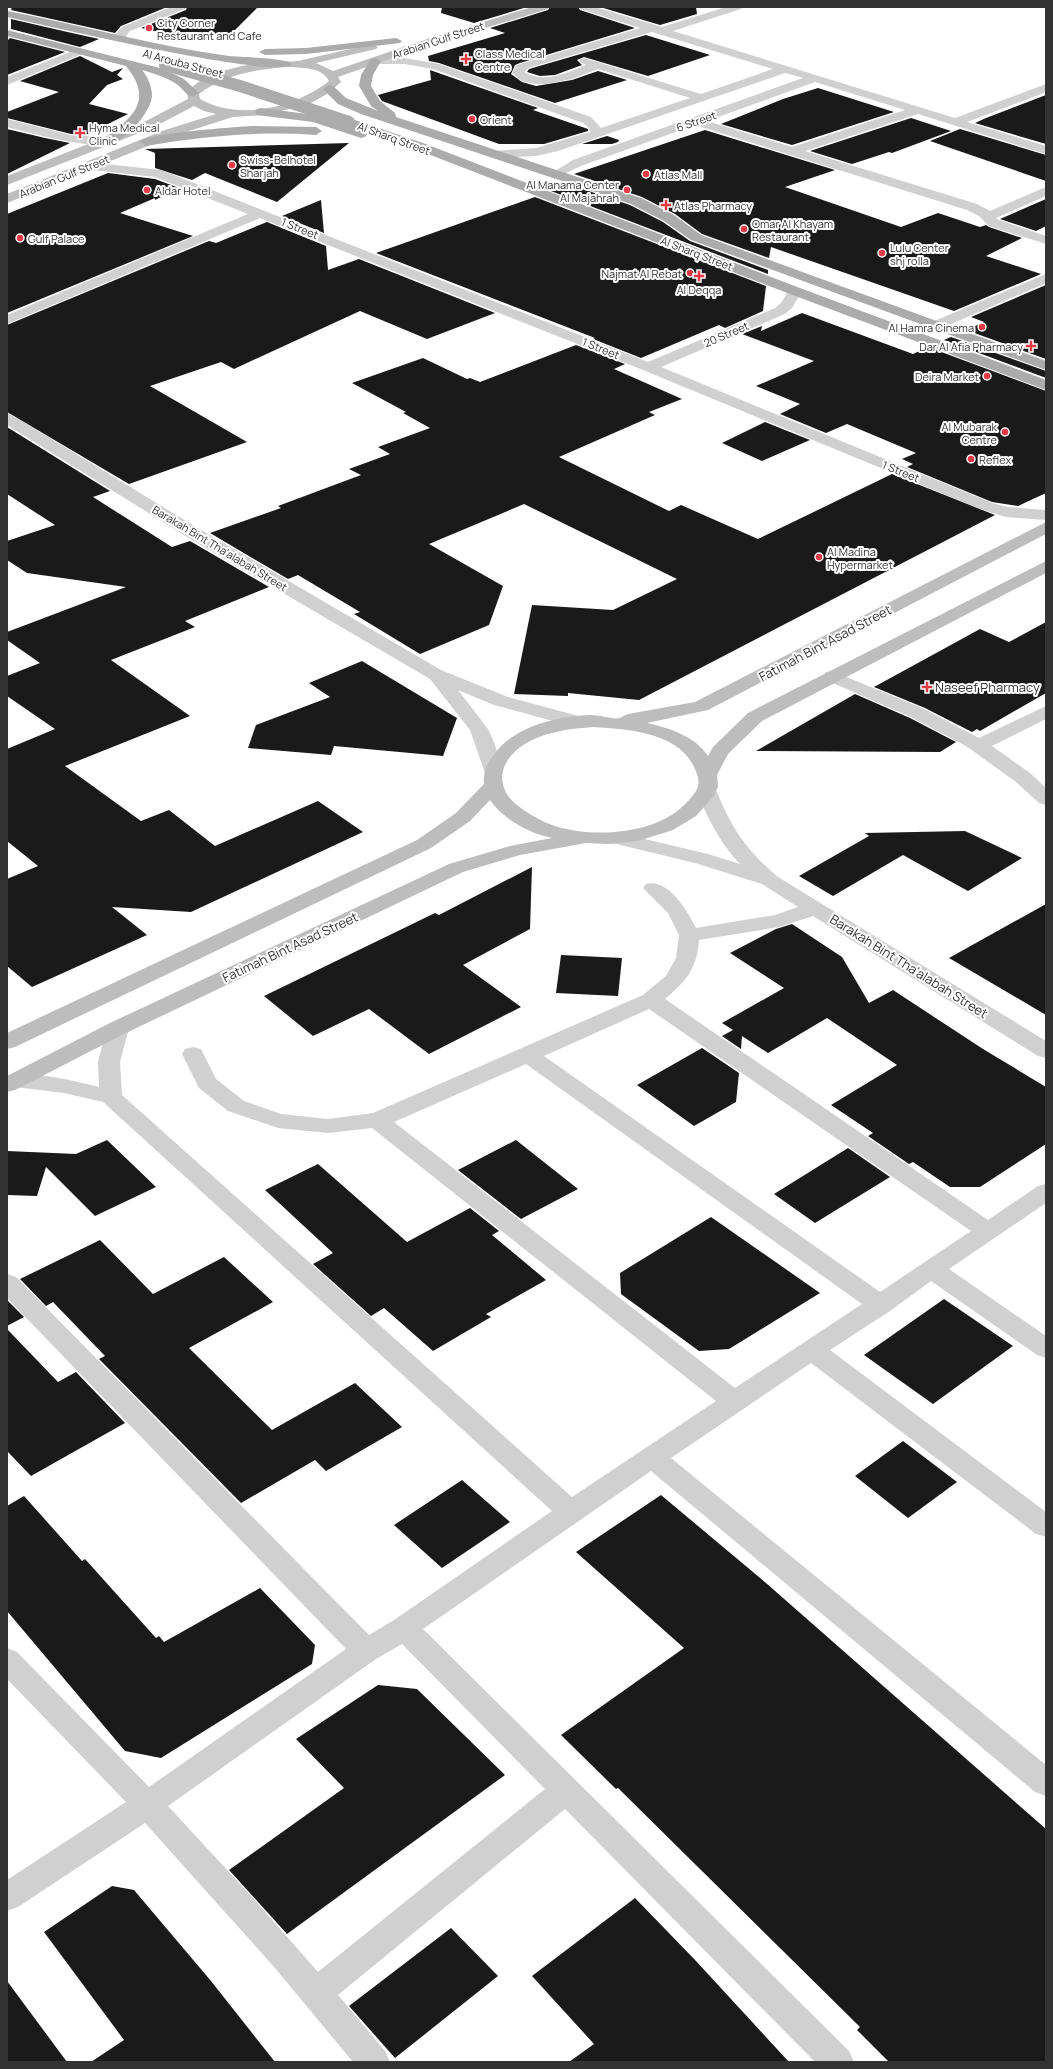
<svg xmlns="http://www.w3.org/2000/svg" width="1053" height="2069" font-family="Manrope,sans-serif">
	<rect width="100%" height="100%" fill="#fff"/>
	<path fill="#1a1a1a" d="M12,7H167L121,26L115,33L11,10Z
		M187,7H258L230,35L187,32L178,36L141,28L186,10Z
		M442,7H527L474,23L441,13Z
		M550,7H578L580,10L635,28L520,63L515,65L511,74L522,82L536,86L572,80L598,71L627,80L555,103L439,63L429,61L428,56L505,33L490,28L548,10Z
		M600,7H696L697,14L660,25Z
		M11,19L63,31L99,39L80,47L11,29Z
		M646,35L710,55L648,76L584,57L577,60L582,65L555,75L540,76L527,72L529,69Z
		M10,38L65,52L7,75V41Z
		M80,56L112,72L123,68L117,75L123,79L107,85L89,104L128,114L88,134H71L7,118V112L59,92L20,81Z
		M430,70L538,108L533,110L588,129V131L544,144H499L382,101L378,95L431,80Z
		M818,88L894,112L792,145L721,124L783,99Z
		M1046,95V144L975,123L986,118Z
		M911,118L951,131L892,153L889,152L852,164L810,151Z
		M7,129L45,138L70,143L7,174Z
		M960,129L1046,155V181L930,141Z
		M705,130L835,170L785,187L901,227L938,213L980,227L986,225L989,227L1022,238L986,256L1041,274L954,311L771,247L769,258L702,234L675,214L642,197L574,174Z
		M607,136L619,140L618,142L612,144H582Z
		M349,143L277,202L205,173L192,180L155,168V153L145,149Z
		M108,173L155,179L179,188L155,200V198L120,213L193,236L7,313V214Z
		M568,184L630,205L663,222L690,241L768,270V274L551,191Z
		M535,197L766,286L763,311L725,328L719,325L641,358L593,339L595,338L376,253Z
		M1046,199V226L1036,231L1000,219Z
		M321,200L324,233L282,216Z
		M267,222L326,246L328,270L359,259L495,313L427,339L360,311L234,369L221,362L150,386L247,442L129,484L7,412V325L209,241L216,243Z
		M1046,285V359L966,330L984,322L971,317Z
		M802,313L913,354L928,347L1046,391V493L1018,506L992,502L907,467L913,464L902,459L916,453L847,424L826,433L780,414L800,404L756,386L814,361L742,334L762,326L761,331Z
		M951,337L1046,371V378L944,340Z
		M576,345L625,364L614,369L682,399L649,412L655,415L559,457L669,511L681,505L758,539L892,474L995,515L639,700L568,693V696L514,694L532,605L613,610L677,579L524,504L429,544L503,586L489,625L420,654L354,614L360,612L298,575L288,579L210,533L281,508L278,506L361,475L349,469L390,454L378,447L430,428L403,413L406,412L352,383L423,358L467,379L470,378L480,382Z
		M765,422L810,440L762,461L722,443Z
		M7,427L110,491L93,497L172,547L190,541L269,587L185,621L195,627L111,660L190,716L65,766L141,821L169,810L215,846L318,801L363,832L191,912L112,907L147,935L32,987L7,966V879L38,866L7,841V749L55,729L7,696V676L40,663L7,640V632L126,587L27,573L7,560V541L55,525L7,494Z
		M1046,622V693L980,731L977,729L972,732L925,708L874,687L980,629L1009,642Z
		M362,661L457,718L443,756L334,746L331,755L248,748L256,725L330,697L309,683Z
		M855,694L910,718L956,742L940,752L756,751Z
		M965,831L1022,858L968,891L903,855L833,896L799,876L869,836L865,833Z
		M532,867L530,929L463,965L521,1007L429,1054L369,1009L313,1036L264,996L435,913L439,915Z
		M1046,904V1015L949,958Z
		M792,924L842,957L869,1003L893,990L983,1049L1046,1087V1144L980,1187H950L913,1162L909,1164L868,1136L873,1133L831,1105L897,1065L827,1018L768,1053L742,1036L741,1049L722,1036L733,1030L722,1023L784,988L730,953L776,929Z
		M561,955L622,958L618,996L556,993Z
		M702,1048L739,1073L736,1102L694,1126L637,1085Z
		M107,1140L156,1187L95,1216L46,1167L37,1196L7,1195V1151L76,1154Z
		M516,1140L578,1189L521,1219L458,1170Z
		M848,1148L890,1177L815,1223L774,1194Z
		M318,1164L407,1242L470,1208L499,1231L492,1235L546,1280L486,1314L491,1317L433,1351L384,1308L371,1316L313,1264L333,1253L265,1190Z
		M711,1217L820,1293L729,1349L699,1351L621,1294L620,1273Z
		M100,1240L153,1294L224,1257L273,1302L189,1348L272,1430L355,1383L402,1427L326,1471L315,1460L241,1503L99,1359L105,1356L53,1302L46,1306L20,1279Z
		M944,1299L1013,1346L933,1404L864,1355Z
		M7,1300L24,1317L7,1326Z
		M7,1329L58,1382L76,1372L125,1423L31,1476L7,1451Z
		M903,1441L957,1482L908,1518L855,1476Z
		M462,1480L510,1522L442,1568L394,1525Z
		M661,1495L766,1583L1046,1829V2062H889L857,2030L860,2027L618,1788L616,1789L561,1735L684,1648L576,1552Z
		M24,1496L82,1561L85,1559L156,1638L159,1636L164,1642L260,1588L315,1645L312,1664L161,1758L125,1751L7,1611V1506Z
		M378,1685L417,1689L505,1775L287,1934L229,1870L344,1788L296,1739Z
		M112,1886L134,1890L211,1981L275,2062H91L124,2040L44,1932Z
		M635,1898L696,1961L789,2062H569L594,2044L532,1976Z
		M451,1928L498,1976L395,2058L349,2006Z
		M7,1981L67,2062H7Z"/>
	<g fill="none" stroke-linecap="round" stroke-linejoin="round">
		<path fill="#d0d0d0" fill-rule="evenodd" d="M171,7H186L185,9L130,31L126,36L128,39L126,41H118L114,36L122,27Z
			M579,7H595L662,27L726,7H742L741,9L673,31L955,118L1046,84V92L967,122L1046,146V154L918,114L805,151L977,204L990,211L1046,187V196L996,218L999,220L1046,236V244L989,226L979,216L967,210L695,125L581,166L556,178L550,174L573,160L803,78L785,73L558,151L536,156L498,158L494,157L492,154L494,151L536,148L590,132L589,128L583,123L433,69L404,64H375L369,61L375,58H404L439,64L591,117L601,128L690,98L598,69L572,79L546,84H536L522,81L512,73L516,66L520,64L640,28L580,9ZM652,32L773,69L701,94L584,58L578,61L586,65C567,73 544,84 524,72L528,68ZM815,82L905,110L792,147L707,121Z
			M80,48L86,51L84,53L7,85V77Z
			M7,119L71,135L108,137L114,141C105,154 23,131 7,127Z
			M87,162L161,170L648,362L775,308L781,303L790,288H800L802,291L792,308L785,314L661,367L992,503L1007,507L1046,510V520L1006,517L980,509L643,370L260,218L7,324V315L248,214L155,177L83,169L81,166Z
			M1046,274V283L942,328H932L930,325L932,322Z
			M7,413L12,415L196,527L441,670L508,697L586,718L588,722L586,726L579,728L494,705L458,690L488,729L494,742L503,772L500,776L493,778L486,776L470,730L430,679L184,535L7,425Z
			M832,671L924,709L979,738L1046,706V719L992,746L1030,773L1046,788V805L1039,803L1016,782L966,746L911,717L826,680L823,676L826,672Z
			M707,786L714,788L717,792C732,829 747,851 778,877L1046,1041V1058L1038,1056L813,916L779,927L699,940C697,969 686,981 665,999L988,1220L1038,1186L1046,1184V1203L949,1269L1046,1336V1358L1037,1355L931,1281L890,1311L830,1350L1046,1512V1537L1036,1534L811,1363L671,1458L1046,1765V1796L1035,1792L651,1471L423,1629L849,2051L854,2062H815L565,1809L338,1995L385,2051L390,2062H353L275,1968L145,1823L18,1907L7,1911V1880L126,1802L7,1679V1648L17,1652L149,1787L346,1649L7,1298V1274L16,1277L369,1635L394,1620L552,1511L103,1102L64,1093L7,1086V1076C30,1070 75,1081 99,1087L98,1062L107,1028L110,1023L118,1021L126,1023L129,1028L120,1062L122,1095L572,1497L716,1401L372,1128L328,1133L278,1128L228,1111L199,1088L182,1054L185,1049L193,1047L201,1049L216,1079L244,1101L281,1114L328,1119L373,1113L643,995L666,976L676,958L679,935L668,913L643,888L646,884C668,878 687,910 696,928L775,915L798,907L762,884L695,863L608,842L605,838L608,834L615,832L708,854L740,864C720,843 708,819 697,792L700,788ZM649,1009L971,1231L880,1292L544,1056ZM526,1064L862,1304L735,1388L394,1122ZM402,1644L545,1789L318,1972L252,1897L168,1806L376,1659Z"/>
		<path fill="#bdbdbd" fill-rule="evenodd" d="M532,7H549L548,9L426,46L338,77L341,82L327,94L311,103L266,115L233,117L170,137L7,203V194L162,131L216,114L204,111L194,106L152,128L7,185V176L144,122L188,99L187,93C202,71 249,64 274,61C281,61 291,62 298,61C322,55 348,50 372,44L378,47L376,49L316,63L333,71L418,42ZM286,67C300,68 322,66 329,81C295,108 239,121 200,99L199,94C225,74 254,70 286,67Z
			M1046,522V534L708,710L647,723C669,728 695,736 708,756L713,747L748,713L1046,561V573L762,721L728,754L717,775L718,787L713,797L696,816L673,830L638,841L608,844L586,843L520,855L463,872L126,1033L15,1090L7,1092V1076L110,1023L449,864L510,846L552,838C529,833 504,820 490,800L470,821L431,848L15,1047L7,1049V1033L417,840L456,813L484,784C483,773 486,765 493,756C513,726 558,716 592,715C599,715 615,720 620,718C622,717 625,715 628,714L695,702ZM593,727C626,729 676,732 693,765C701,781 701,787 689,800C663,830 615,836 577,831C555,828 534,819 517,805C505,796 498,780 505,765C520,735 563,729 593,727Z"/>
		<path fill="#ababab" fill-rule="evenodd" d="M7,11C81,25 154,46 229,56C239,57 288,58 292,64C279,81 40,24 7,17Z
			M7,30L164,69L184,79L199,93L193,97C185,95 182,87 175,83C165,77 153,73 142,70C148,77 152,87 152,96C151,113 121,148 104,144L102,141L104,138C133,118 154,100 126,66L7,36Z
			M396,38L402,41L400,43L306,54L265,55L259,52L265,49L306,48Z
			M375,58L381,61L373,75L371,86L380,101L395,113L396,117L641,198L674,215L701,235L1046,361V370L691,240L664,221L631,204L361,114L338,104L323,89L329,85L333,86L346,98L378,111L371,106L359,86L361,75L371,59Z
			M261,108L315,115L350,126L343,122L349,118L423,143L800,288L1046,380V390L790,294L415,149L366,132L367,134L365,137L361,138L313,122L257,115L255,112L257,109Z
			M252,126L316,127L322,131L316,135C259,131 203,136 146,146L140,142C146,133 236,127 252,126Z"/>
		<path stroke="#ababab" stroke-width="12" d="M165,65L240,86L349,122"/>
	</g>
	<g fill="#e63946" stroke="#fff" stroke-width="1.5">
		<circle cx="149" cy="28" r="4"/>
		<path d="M464 53h4v4h4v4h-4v4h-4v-4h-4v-4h4z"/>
		<circle cx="472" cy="119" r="4"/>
		<path d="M78 127h4v4h4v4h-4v4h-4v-4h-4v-4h4z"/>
		<circle cx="232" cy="165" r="4"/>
		<circle cx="646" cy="174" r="4"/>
		<circle cx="147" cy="190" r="4"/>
		<circle cx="627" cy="190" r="4"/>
		<path d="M664 199h4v4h4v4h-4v4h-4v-4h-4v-4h4z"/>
		<circle cx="744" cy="229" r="4"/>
		<circle cx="20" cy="238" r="4"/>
		<circle cx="882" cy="253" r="4"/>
		<circle cx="690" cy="273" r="4"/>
		<path d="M697 270h4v4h4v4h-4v4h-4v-4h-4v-4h4z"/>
		<circle cx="982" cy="327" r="4"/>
		<path d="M1029 340h4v4h4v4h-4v4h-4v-4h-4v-4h4z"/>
		<circle cx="987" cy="376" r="4"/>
		<circle cx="1005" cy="432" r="4"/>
		<circle cx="971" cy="459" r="4"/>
		<circle cx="819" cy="557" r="4"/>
		<path d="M925 681h4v4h4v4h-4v4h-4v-4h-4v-4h4z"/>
	</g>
	<g text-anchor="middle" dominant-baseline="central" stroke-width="4" stroke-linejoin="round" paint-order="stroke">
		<g font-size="11" fill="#333" stroke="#fff" text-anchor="start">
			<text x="157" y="22">City Corner<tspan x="157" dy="13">Restaurant and Cafe</tspan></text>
			<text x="475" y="53">Class Medical<tspan x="475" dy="13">Centre</tspan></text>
			<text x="480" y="119">Orient</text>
			<text x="89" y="127">Hyma Medical<tspan x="89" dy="13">Clinic</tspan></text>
			<text x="240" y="159">Swiss-Belhotel<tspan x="240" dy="13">Sharjah</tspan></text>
			<text x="654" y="174">Atlas Mall</text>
			<text x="619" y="184" text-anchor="end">Al Manama Center<tspan x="619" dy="13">Al Majahrah</tspan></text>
			<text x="155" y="190">Aldar Hotel</text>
			<text x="674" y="205">Atlas Pharmacy</text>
			<text x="752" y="223">Omar Al Khayam<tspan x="752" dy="13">Restaurant</tspan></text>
			<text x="28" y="238">Gulf Palace</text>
			<text x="890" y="247">Lulu Center<tspan x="890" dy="13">shj rolla</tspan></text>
			<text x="682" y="273" text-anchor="end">Najmat Al Rebat</text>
			<text x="699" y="289" text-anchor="middle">Al Deqqa</text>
			<text x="974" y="327" text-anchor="end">Al Hamra Cinema</text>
			<text x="1023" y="346" text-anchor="end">Dar Al Afia Pharmacy</text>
			<text x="979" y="376" text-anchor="end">Deira Market</text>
			<text x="997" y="426" text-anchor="end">Al Mubarak<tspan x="997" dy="13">Centre</tspan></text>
			<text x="979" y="459">Reflex</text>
			<text x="827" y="551">Al Madina<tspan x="827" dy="13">Hypermarket</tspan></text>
		</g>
		<g font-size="11" fill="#333" stroke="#fff">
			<text transform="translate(438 40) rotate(-18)">Arabian Gulf Street</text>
			<text transform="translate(183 63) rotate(15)">Al Arouba Street</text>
			<text transform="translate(696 121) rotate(-19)">6 Street</text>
			<text transform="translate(394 138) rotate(20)">Al Sharq Street</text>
			<text transform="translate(64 176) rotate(-22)">Arabian Gulf Street</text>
			<text transform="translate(300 228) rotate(22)">1 Street</text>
			<text transform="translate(697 253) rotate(21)">Al Sharq Street</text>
			<text transform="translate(726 334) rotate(-23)">20 Street</text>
			<text transform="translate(601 348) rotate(22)">1 Street</text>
			<text transform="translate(901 471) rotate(22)">1 Street</text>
			<text transform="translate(220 548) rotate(31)">Barakah Bint Tha'alabah Street</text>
		</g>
		<g font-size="13" fill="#333" stroke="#fff">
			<text transform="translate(825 643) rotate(-28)">Fatimah Bint Asad Street</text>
			<text transform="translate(290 947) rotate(-25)">Fatimah Bint Asad Street</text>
			<text transform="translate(909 966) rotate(32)">Barakah Bint Tha'alabah Street</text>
		</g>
		<g font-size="13" fill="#333" stroke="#fff" text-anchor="start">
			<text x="935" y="687">Naseef Pharmacy</text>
		</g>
	</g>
	<rect width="1053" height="2069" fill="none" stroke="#333333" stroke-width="16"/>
</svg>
